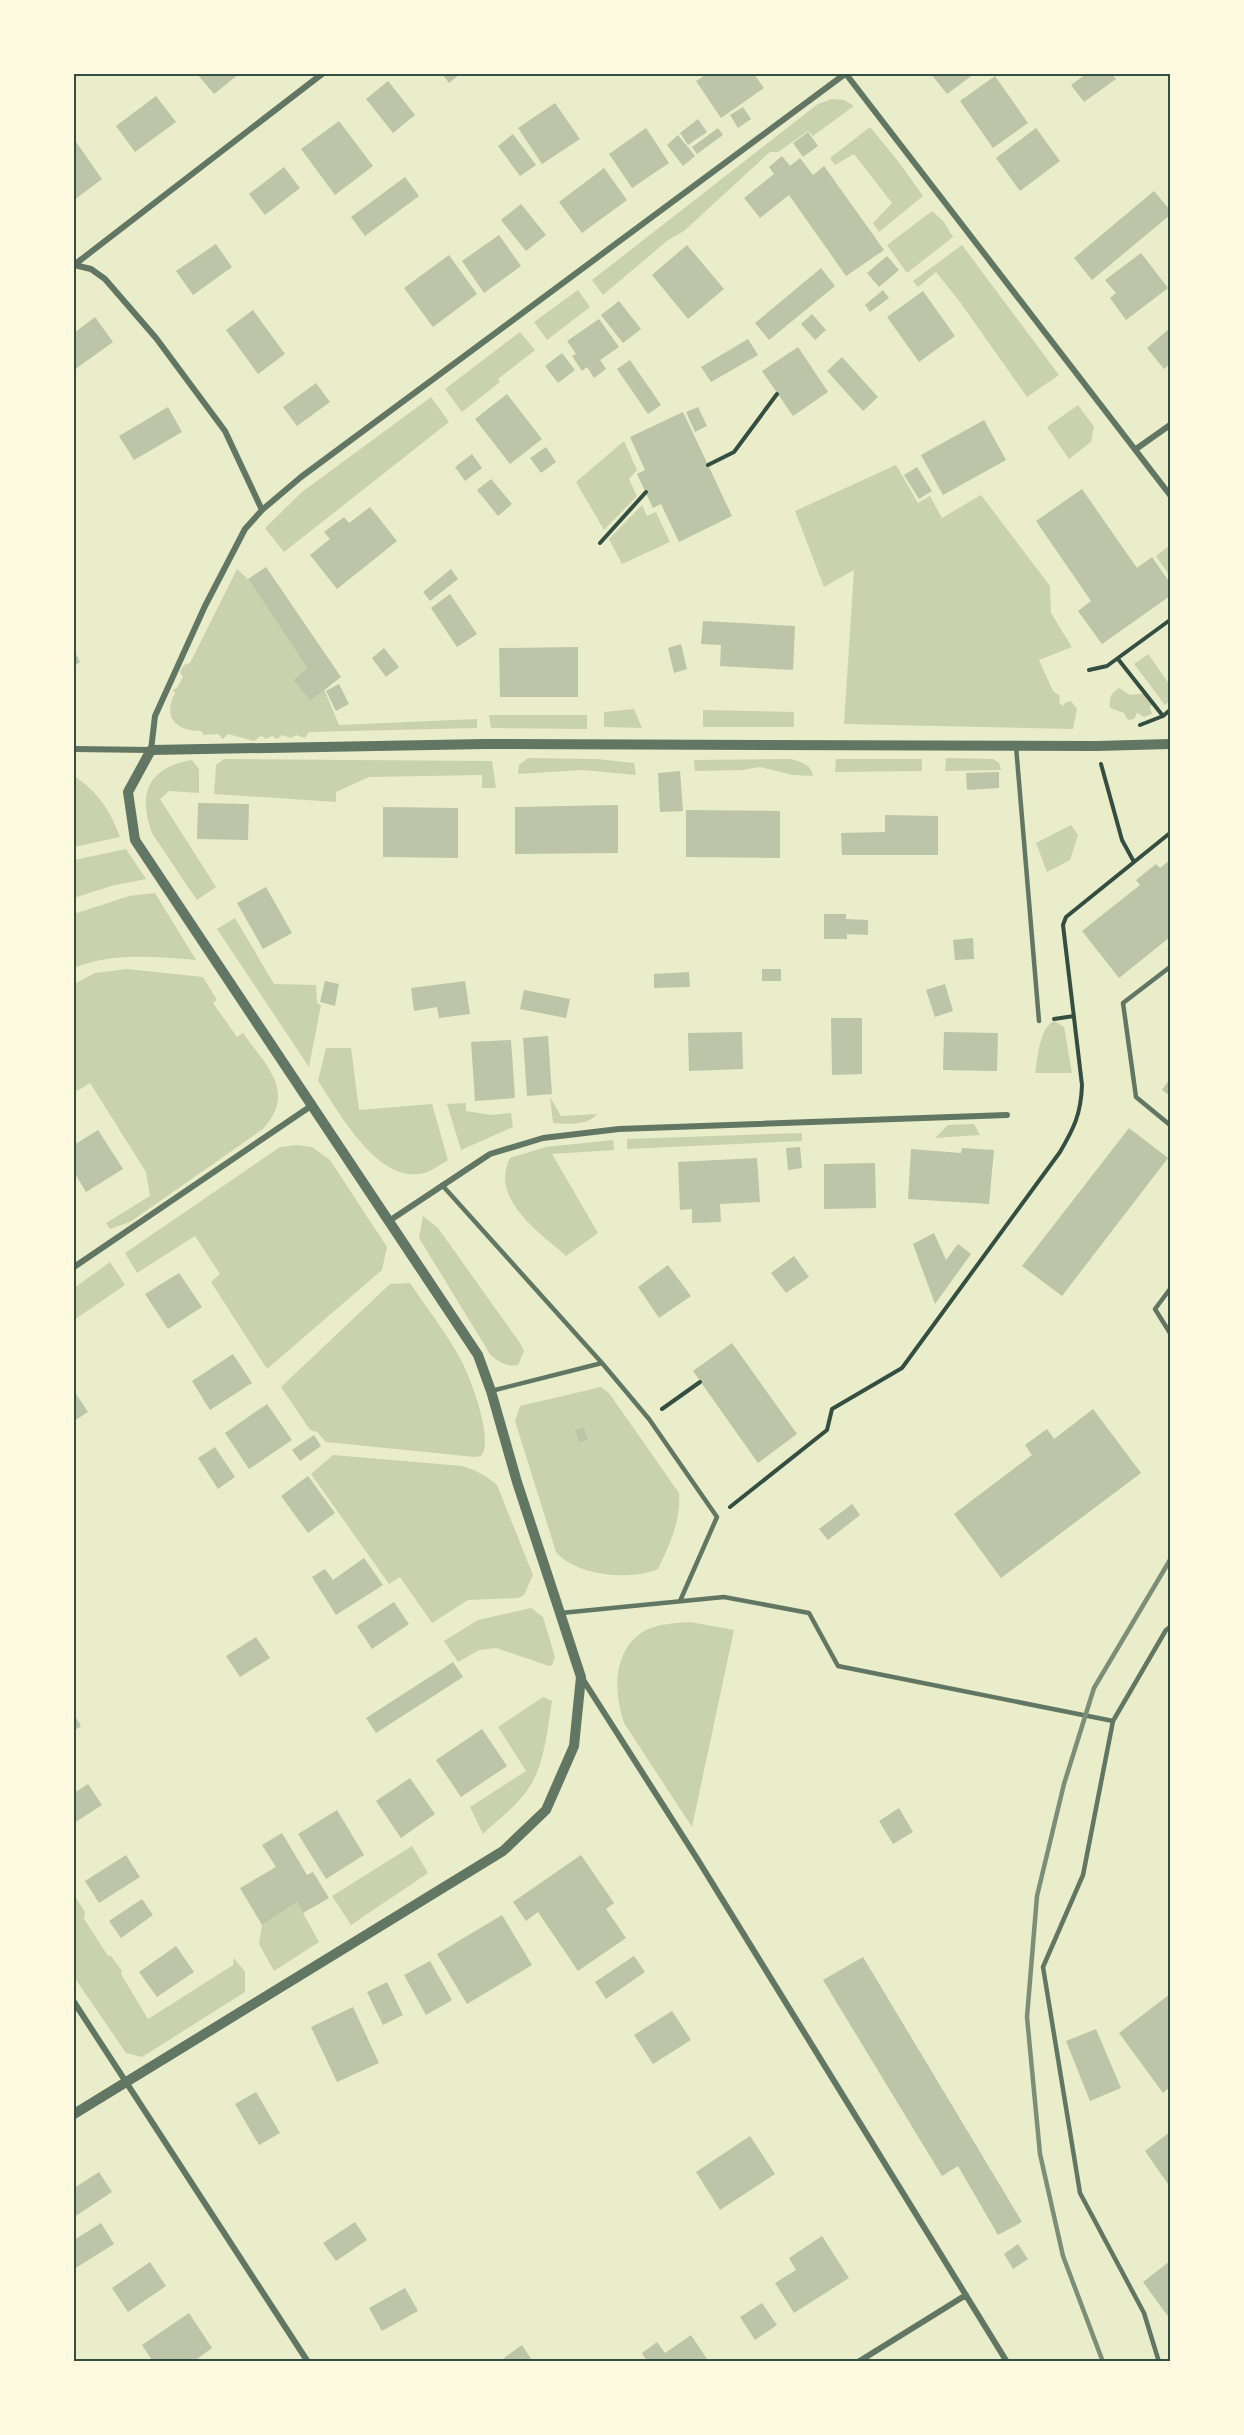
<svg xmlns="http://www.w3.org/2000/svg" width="1244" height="2435" font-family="Commissioner,sans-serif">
	<rect width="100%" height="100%" fill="#e9edc9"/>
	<path fill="#cad2ad" d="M832,99L844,100L854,106L813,136L808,131L778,152H770L684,231L668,240L603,295L592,280L818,104Z
		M870,127L898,161L923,196L879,232L873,223L892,203L854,154L835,165L830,158Z
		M932,211L944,222L953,237L907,273L887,245Z
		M962,245L1059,375L1027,397L960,302L936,272L918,287L913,281Z
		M578,290L590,307L547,340L534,322Z
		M520,332L535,350L498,379L500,382L462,412L445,389Z
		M431,397L449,422L284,552L265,528L302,492Z
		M1078,405L1094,427L1091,442L1069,459L1047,427Z
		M624,441L637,470L629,479L637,496L604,530L576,482Z
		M896,465L918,503L930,496L942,518L981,495L1050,586L1051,613L1072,647L1039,660L1053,691L1060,696L1059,703L1063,706L1066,702L1071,701L1077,709L1073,729L844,724L854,570L824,587L795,511Z
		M642,505L647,516L656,512L670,542L622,564L609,539Z
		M1170,545V576L1156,556Z
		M237,569L248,579L307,668L293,680L310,701L324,689L339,725L477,719V728L309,732L305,738L296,735L291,738L282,735L277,739L272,736L266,739L261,736L254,741L228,734L223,739L218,734L204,735L201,731C177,731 162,718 175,693L173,690L177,688L183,677L180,672L184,665L190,663Z
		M1148,654L1170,685V701L1165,705L1134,664Z
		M1119,688L1130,695L1147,693L1154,702L1150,707L1152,714L1144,717L1137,713L1134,719L1128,720L1124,713L1110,708C1109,698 1110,694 1119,688Z
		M634,709L642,728L604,727V712Z
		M703,710L794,712V727H703Z
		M489,715H587V729L491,728Z
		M528,758L597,759L634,763L636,775L583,770L518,774L519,765Z
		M946,758L993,759L999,763L1001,770L945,771Z
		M224,759L492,761L496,788H482V775L369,777L336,792V802L214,794L216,765Z
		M791,759C801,762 811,764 813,776L793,775L760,767L743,770L695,771L694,760Z
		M836,759H922V771L835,772Z
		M192,760L199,769V793L169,791L160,799L216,887L197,900C186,885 176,869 166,854C161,846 154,838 151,830C137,789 152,767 192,760Z
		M74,776C98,792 110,810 120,837L74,847Z
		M1071,825L1078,835L1070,860L1047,872L1036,843Z
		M126,849L146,879L111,886L74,898V860Z
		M155,893L196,960C154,957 114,952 74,968V914L129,896Z
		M235,918L274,984L316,985L317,1003L321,1005L309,1067L217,929Z
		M127,969L203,977L217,1000L213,1003L237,1037L243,1033C266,1066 297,1091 263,1129L130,1222L110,1229L106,1223L150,1196L146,1172L90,1083L77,1091L74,1086V984L95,973Z
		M1054,1021L1064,1027L1072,1073H1035C1038,1058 1039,1028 1054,1021Z
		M326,1048H351L359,1110L432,1104L448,1160C441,1164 432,1171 424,1173C378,1185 339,1112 318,1081Z
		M550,1097L561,1116L597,1114C587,1126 568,1124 553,1123Z
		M466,1103V1111L491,1115L511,1113L513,1127L461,1150L447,1104Z
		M974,1124L980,1135L935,1138L948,1125Z
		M802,1133V1141L627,1149V1139Z
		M613,1140L614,1150L552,1154L598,1233L566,1256C540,1233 489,1199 510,1158L546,1147Z
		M297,1145L312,1147L330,1160L387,1247L382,1270L267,1369L211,1282L220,1274L195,1236L137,1273L125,1253L280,1147Z
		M423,1216L438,1228L520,1343L524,1351L518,1365C507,1367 498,1362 490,1354L419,1238Z
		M110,1262L125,1285L74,1320V1288Z
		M410,1283C426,1307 451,1339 463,1364C472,1383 494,1440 481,1456L475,1457L326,1442L317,1432L310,1430L281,1387L390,1284Z
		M601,1387L609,1393L679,1493C681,1520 670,1544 658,1569C630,1581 576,1576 556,1552L515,1421L520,1406Z
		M333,1455L462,1466C476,1470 485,1475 497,1485L533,1575L524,1595L518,1598L468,1600L432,1623L400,1577L389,1584L311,1474Z
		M531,1608L543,1617L555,1657L552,1665L549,1666L496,1648L479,1650L458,1662L444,1641L478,1620Z
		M690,1622L734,1630L692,1827L624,1723C614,1693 612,1654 641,1633C653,1624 676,1623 690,1622Z
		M543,1697L552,1701C548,1725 546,1751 536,1775C526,1799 501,1817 483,1834L470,1807L526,1771L498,1727Z
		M412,1846L428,1873L351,1925L332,1896Z
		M74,1895L85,1912L84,1919L108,1956H111L122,1971L121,1974L148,2019L233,1965L234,1958L245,1972V1992L142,2057L126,2053L74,1977Z
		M297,1902L319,1942L274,1971L259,1944L262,1925Z"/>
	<path fill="#bcc5a7" d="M197,74H239L214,94Z
		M442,74H460L449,83Z
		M707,74H754L764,88L721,118L696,81Z
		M931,74H974L947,94Z
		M1086,74H1112L1116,79L1084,102L1071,85Z
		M995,76L1028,123L993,148L960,101Z
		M388,81L415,115L393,133L366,99Z
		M156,96L176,122L135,152L116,126Z
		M555,103L580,139L542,164L518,128Z
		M743,107L751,119L738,128L730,115Z
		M698,119L707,132L688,145L680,133Z
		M339,121L373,166L335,195L301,149Z
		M646,128L669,163L632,188L609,154Z
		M718,128L723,135L697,154L692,147Z
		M1036,128L1060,161L1020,191L996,158Z
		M808,132L818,146L803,157L793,143Z
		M513,134L536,165L520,176L498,146Z
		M678,135L695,156L683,166L667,145Z
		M74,139L102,179L74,200Z
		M782,156L790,166L800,158L813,175L824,166L884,250L846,276L789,195L760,218L744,198L774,174L769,167Z
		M284,167L300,188L265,215L249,194Z
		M604,168L627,200L582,233L559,202Z
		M405,177L419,196L365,236L351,217Z
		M1154,191L1170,210V215L1092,280L1074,258Z
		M521,204L546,235L526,251L501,220Z
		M499,235L521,266L484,293L462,261Z
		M216,244L232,267L193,295L176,271Z
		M687,245L724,289L688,319L652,275Z
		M1141,253L1168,288L1126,320L1110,298L1116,293L1105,280Z
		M449,255L477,294L433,327L404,288Z
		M887,256L899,270L879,287L867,273Z
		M821,268L835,286L769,340L755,323Z
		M883,290L889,298L870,312L865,305Z
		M923,291L955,336L919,362L887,317Z
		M619,301L641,329L623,343L601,315Z
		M253,310L285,354L258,374L226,330Z
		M812,314L826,330L815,340L801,324Z
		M95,317L113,342L74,370V333Z
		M599,319L619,347L600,360L606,369L594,378L587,367L582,371L572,356L576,354L567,341Z
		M1170,328V364L1164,369L1147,348Z
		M748,339L758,355L711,382L701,367Z
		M798,347L828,392L793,416L762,371Z
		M562,353L575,370L558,383L545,366Z
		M842,357L878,397L863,411L827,371Z
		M630,360L661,405L648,414L617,369Z
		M316,383L330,402L297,426L283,407Z
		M507,394L542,439L510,464L475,419Z
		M168,407L182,432L134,460L119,436Z
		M698,407L707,426L695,432L686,412Z
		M683,412L732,516L679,542L661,504L653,508L637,474L645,470L630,437Z
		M984,420L1006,460L943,495L921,455Z
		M546,447L556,462L541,473L530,458Z
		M472,454L482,468L465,481L455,467Z
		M917,467L932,491L919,499L904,475Z
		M491,479L512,504L498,516L477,490Z
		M1082,489L1137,568L1152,557L1170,583V596L1102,644L1078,611L1091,601L1036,521Z
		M370,507L397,541L337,589L310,555L330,539L324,532L344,517L349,523Z
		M266,567L341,677L310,701L293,680L307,668L248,579Z
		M451,569L458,579L430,601L423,592Z
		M450,594L477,634L457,647L431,608Z
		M703,621L795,626L793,670L720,666L721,645L701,644Z
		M681,644L687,669L674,673L668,648Z
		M578,647V697H500L499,648Z
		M384,648L399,667L386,677L372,658Z
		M74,650L80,662L74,666Z
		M339,684L349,704L336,711L326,691Z
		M680,771L683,811L660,812L658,773Z
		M999,772V788L967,790L966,773Z
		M198,803L249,804L248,840L197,839Z
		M618,805V853L515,854V807Z
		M383,807L458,808V858L383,857Z
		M686,810L780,811V858L686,857Z
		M885,815L938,816V855H842L841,833L885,832Z
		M1170,860V937L1119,978L1082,931L1140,885L1136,880L1156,864L1160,868Z
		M266,887L292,933L263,949L237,903Z
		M824,914H846V919L868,920V935L847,934V939H824Z
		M973,938L974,959L955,960L953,940Z
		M762,969H781V981H762Z
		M689,972L690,987L654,988V974Z
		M325,981L339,984L335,1006L320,1002Z
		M465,981L470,1014L439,1018L437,1007L414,1011L411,988Z
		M945,984L953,1011L935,1017L926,990Z
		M524,990L570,999L566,1018L520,1009Z
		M831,1018H862V1074L832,1075Z
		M742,1032L743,1069L689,1071L688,1033Z
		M944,1032L998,1033L997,1071L943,1070Z
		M548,1036L552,1094L527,1096L523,1038Z
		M511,1040L515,1098L475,1101L471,1042Z
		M1170,1079V1096L1162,1090Z
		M1129,1128L1168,1158L1062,1296L1022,1266Z
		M98,1130L123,1169L86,1192L74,1172V1145Z
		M800,1147L802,1168L788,1170L786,1148Z
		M962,1148L994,1150L989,1204L908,1199L911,1149L961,1153Z
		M757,1158L760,1202L720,1204L721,1222L692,1223V1209L680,1210L678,1162Z
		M875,1163L876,1208L824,1209V1164Z
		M934,1233L946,1260L958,1244L971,1254L935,1304L913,1244Z
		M794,1256L809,1277L786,1293L771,1273Z
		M668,1265L691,1296L659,1318L638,1287Z
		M179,1273L202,1307L168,1329L145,1294Z
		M732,1343L797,1434L758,1463L693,1371Z
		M233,1354L252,1383L210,1410L192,1381Z
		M74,1391L88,1412L74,1421Z
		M267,1404L292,1440L249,1469L225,1433Z
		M1093,1409L1141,1473L1001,1578L954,1514L1032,1455L1025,1445L1047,1429L1054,1439Z
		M584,1428L588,1440L579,1442L575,1430Z
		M314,1435L321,1446L300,1461L292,1450Z
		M215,1447L235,1477L218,1489L198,1458Z
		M308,1476L335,1513L308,1533L281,1496Z
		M852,1504L860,1515L828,1540L819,1529Z
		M364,1558L383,1585L336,1615L312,1577L325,1569L333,1580Z
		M394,1602L409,1624L372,1649L357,1626Z
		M256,1637L270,1658L240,1677L226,1656Z
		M453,1662L463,1677L376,1733L366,1718Z
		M74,1714L81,1726L74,1731Z
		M482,1729L507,1766L461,1797L436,1760Z
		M410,1778L435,1814L401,1838L376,1801Z
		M88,1784L102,1805L74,1823V1793Z
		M899,1808L913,1832L893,1844L879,1821Z
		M337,1810L364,1855L326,1879L298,1834Z
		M282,1833L307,1875L313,1872L329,1898L303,1913L297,1902L262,1925L240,1888L276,1867L262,1845Z
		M126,1855L140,1877L99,1903L85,1881Z
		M581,1855L614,1903L606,1909L626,1938L578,1971L538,1912L526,1921L513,1902Z
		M142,1899L153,1915L121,1938L109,1921Z
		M502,1915L532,1965L467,2004L437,1954Z
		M176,1946L194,1972L157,1997L139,1972Z
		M634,1956L645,1972L606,1999L595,1982Z
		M863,1957L1022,2222L998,2235L958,2166L942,2176L823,1980Z
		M430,1961L452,2000L426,2015L404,1975Z
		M387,1982L403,2015L383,2025L367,1992Z
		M1170,1994V2087L1163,2093L1119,2033Z
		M353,2007L379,2063L337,2082L311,2027Z
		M672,2011L691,2040L653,2064L634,2035Z
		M1096,2029L1121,2088L1090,2101L1066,2041Z
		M256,2092L280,2133L259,2145L235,2104Z
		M1170,2132V2187L1145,2151Z
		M750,2136L775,2174L720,2210L696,2172Z
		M99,2172L112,2192L74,2217V2188Z
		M355,2222L367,2240L336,2261L323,2243Z
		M101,2223L114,2244L74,2269V2240Z
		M822,2236L849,2278L794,2313L775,2283L796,2270L789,2258Z
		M1018,2244L1028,2259L1013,2269L1004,2254Z
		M1170,2261V2319L1143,2282Z
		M150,2262L166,2286L128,2312L112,2288Z
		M405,2288L418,2311L382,2331L369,2308Z
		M762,2303L777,2325L755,2340L740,2317Z
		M189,2313L212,2348L193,2362H153L142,2345Z
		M691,2335L709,2362H647L642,2353L657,2342L665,2353Z
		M522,2345L533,2362H506L504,2358Z"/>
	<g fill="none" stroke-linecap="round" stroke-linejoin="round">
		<path stroke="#344e41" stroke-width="4" d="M708,465L734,452L777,394
			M600,543L646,492
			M1118,659L1163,716
			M1089,670L1107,666L1170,620
			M1140,725L1163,716L1170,710
			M1101,764L1122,840L1134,862
			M1054,1019L1074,1016
			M662,1409L700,1382
			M730,1507L827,1430L832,1409L902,1368L1060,1152C1074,1128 1081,1114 1082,1085L1063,925L1066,917L1170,833"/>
		<path stroke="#617663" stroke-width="4.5" d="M1016,746L1039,1021
			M1170,967L1123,1003L1136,1097L1170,1125
			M442,1185L602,1363
			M1170,1289L1155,1309L1170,1333
			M491,1391L602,1363L649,1419L717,1517L680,1601
			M561,1613L724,1597L809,1613L838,1666L1113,1721L1166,1630L1170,1627
			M1113,1721L1083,1875L1043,1967L1080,2193L1144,2313L1159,2362"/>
		<path stroke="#617663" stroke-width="6" d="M846,74L1170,495
			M74,265L91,269L105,279L156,338L225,431L262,510
			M74,265L322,74
			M1136,449L1170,425
			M74,749L151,750L155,716L205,606L245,529L262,510L301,477L845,74
			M389,1221L490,1154L543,1138L619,1129L1007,1115
			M74,1267L311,1106
			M582,1678L698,1860L1007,2362
			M74,2002L308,2362
			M858,2362L966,2295"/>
		<path stroke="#617663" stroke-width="10" d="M74,2114L503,1851L546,1810L574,1746L581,1677L517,1482L491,1391L478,1355L135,840L128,792L151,750L485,744L1096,746L1170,744"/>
		<path stroke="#7c8e77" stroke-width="4.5" d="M1103,2362L1063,2256L1040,2154L1027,2017L1037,1896L1064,1784L1094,1688L1170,1560"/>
	</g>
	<rect width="1244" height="2435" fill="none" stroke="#fefae0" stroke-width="150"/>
	<rect x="75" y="75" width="1094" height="2285" fill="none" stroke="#344e41" stroke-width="2"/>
</svg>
